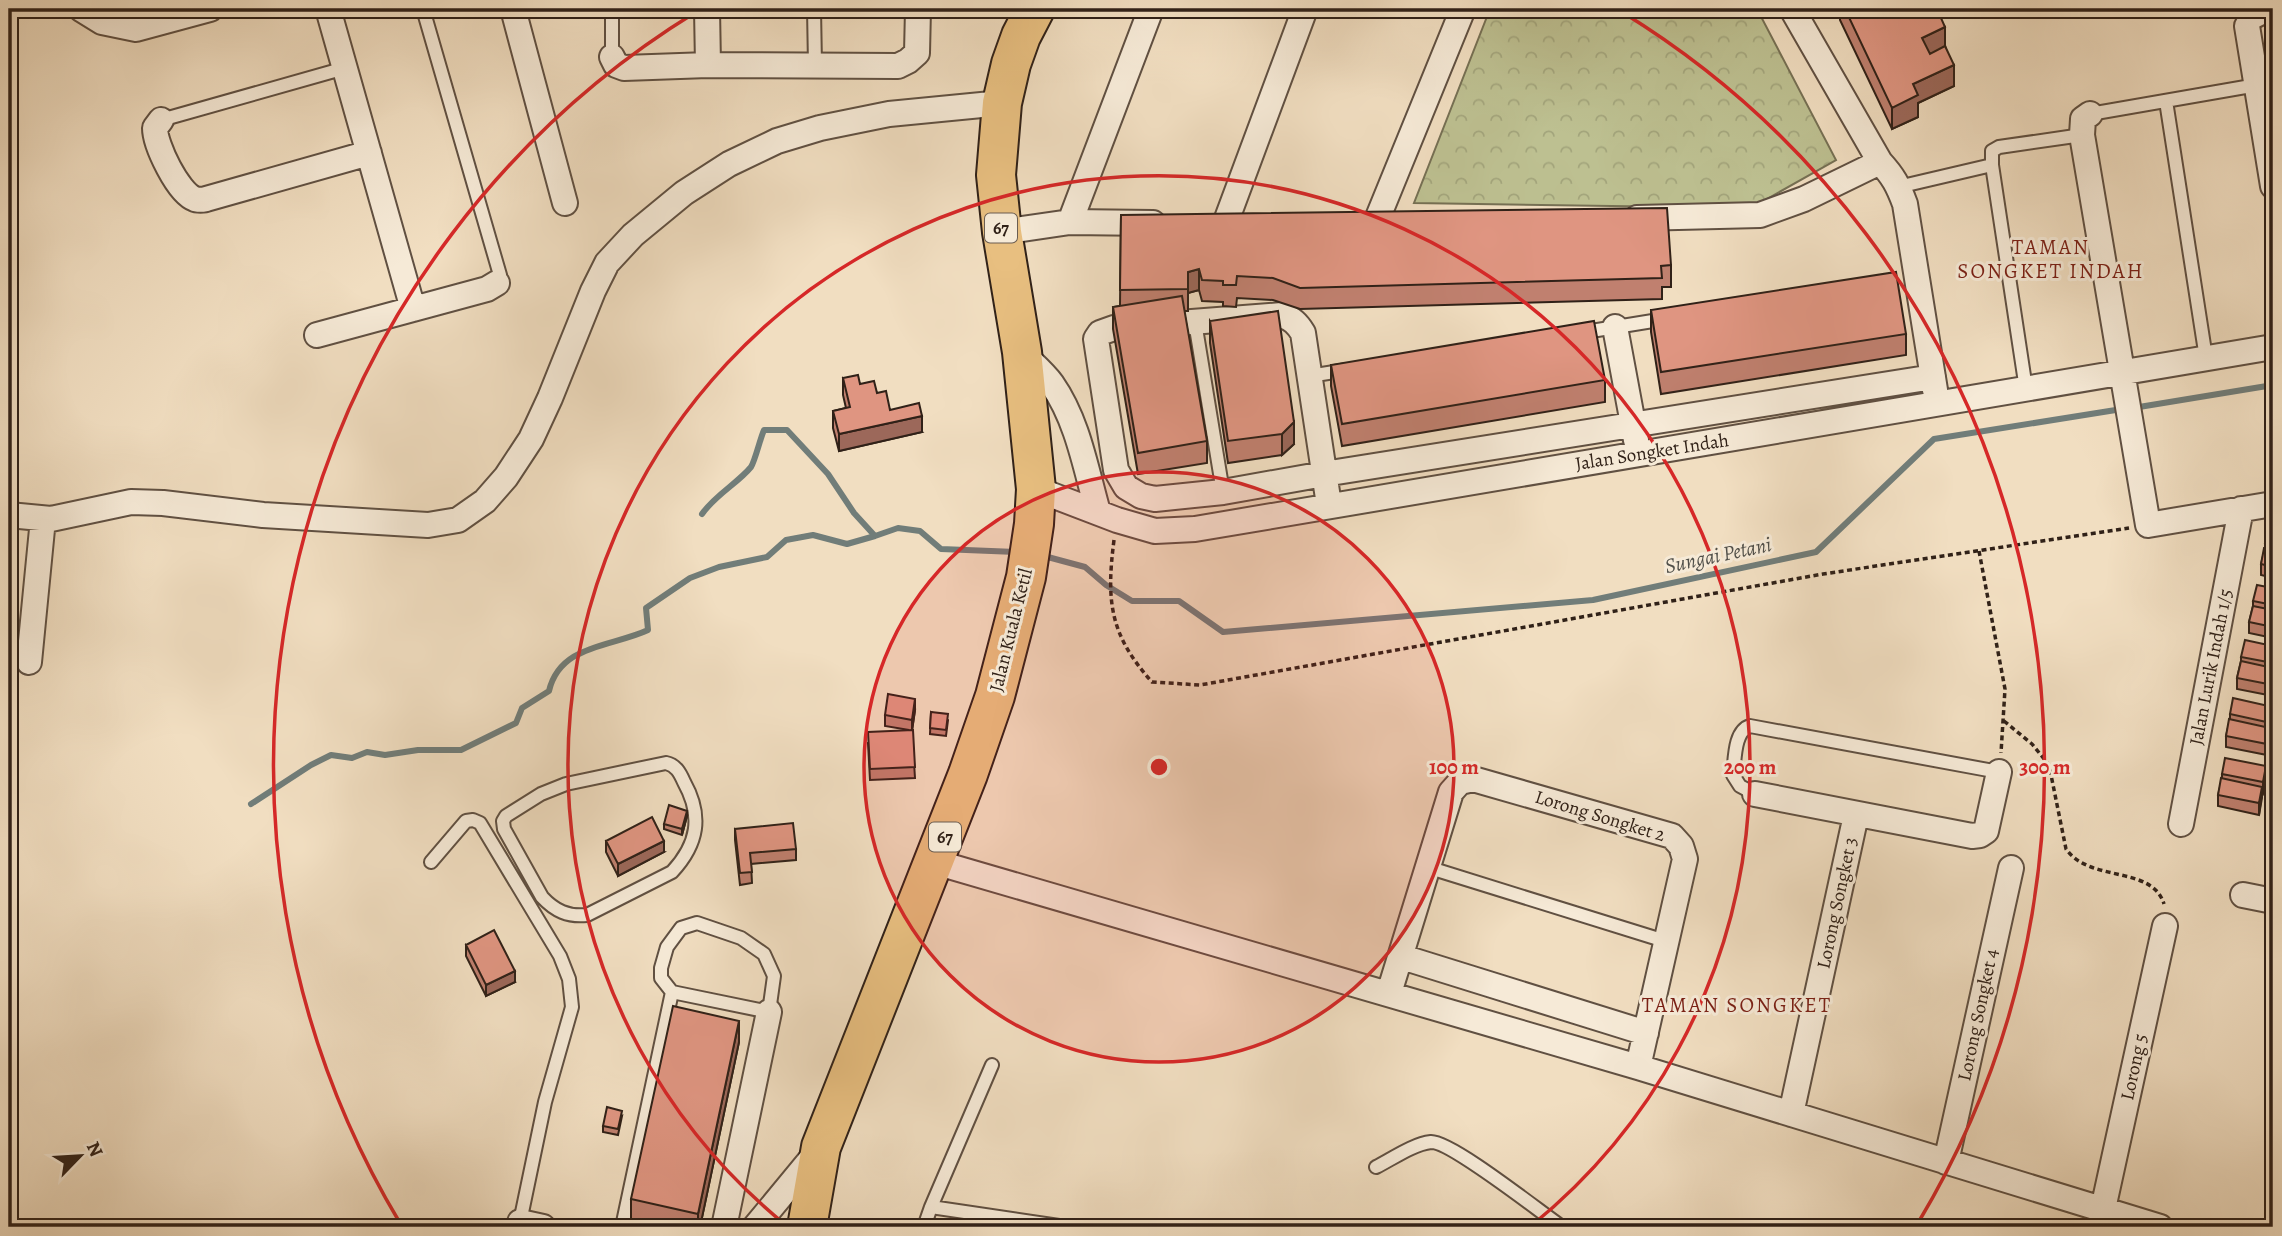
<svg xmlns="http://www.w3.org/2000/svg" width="2282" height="1236" font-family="Alegreya,serif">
	<defs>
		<pattern id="forest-crowns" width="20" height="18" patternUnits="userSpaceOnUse" patternTransform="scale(1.75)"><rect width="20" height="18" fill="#bdc091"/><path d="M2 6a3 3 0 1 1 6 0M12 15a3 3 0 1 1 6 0" fill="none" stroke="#a3a57c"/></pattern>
	</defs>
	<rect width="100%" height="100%" fill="#f1dec1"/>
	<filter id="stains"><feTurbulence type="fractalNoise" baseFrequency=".00286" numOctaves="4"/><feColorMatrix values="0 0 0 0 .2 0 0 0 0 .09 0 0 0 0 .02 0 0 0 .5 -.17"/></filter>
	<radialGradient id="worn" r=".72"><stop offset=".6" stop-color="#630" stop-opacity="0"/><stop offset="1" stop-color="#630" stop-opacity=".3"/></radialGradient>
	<path fill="url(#forest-crowns)" stroke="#767054" stroke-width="2" d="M1490,9H1757L1836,160L1751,208L1414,203Z"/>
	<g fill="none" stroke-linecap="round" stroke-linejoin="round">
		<path stroke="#717d79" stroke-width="6" d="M2133,408L2273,385
			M702,514C715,495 738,483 751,467C755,461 760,439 764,430H787L828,474L854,513L875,536L898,528L920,531L941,549L1016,552
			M1044,556L1085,567L1106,585L1132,601H1179L1223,632L1593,600L1816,552L1934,439L2122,409
			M251,804L311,765L331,755L352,758L367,752L385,755L418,750H461L516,723L522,708L549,691C560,644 612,647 648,630L646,608L690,578L719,567L767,557L786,540L813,535L847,544L875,536"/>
		<g stroke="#605042" stroke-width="16">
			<path id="lane" d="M423,9L500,275L497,283
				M612,9V57
				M814,9L815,65
				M2247,26L2273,13
				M2166,101L2206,358
				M2090,114L2257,85
				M161,120L345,68
				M1898,187L1992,165
				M1195,322L1223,492
				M1579,333L1665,319
				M1309,376L1347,370
				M2026,389L1992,165V151L1999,147L2082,135
				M666,763C676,765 680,773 684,782C703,816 698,844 672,872L587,915C568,917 555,911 542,897L504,829L503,821L506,816L541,794L566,784Z
				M1755,794L1740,786L1733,775C1735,759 1734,731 1750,726L1999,772
				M431,862L466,821L473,820L480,823L560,956L569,979L572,1007L545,1102L520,1222
				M1427,867L1665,941
				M1376,1167C1392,1159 1413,1144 1431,1142C1451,1141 1540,1212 1562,1227
				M931,1207L1059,1226
				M622,1227L672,992L769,1012L774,976L764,954L741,938L697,923L681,928L667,947L661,968V978L672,992
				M924,1227L931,1207L992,1065"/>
		</g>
		<g stroke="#605042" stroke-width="28">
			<path id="street" d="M81,9L102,22L136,29L210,9
				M328,9L413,309
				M513,9L565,203
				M707,9L708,65
				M1792,9L1880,162C1893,176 1898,185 1905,204L1935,390
				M2247,26L2273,186
				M612,57L616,65L624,68L708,65L898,66L908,61L917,53L918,9
				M2090,114L2083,119L2082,135L2148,525L2273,504
				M161,120L155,128C155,145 178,193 195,199C197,200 204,200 206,199L369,153
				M1637,218L1760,215L1804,199L1880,162
				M1070,222L1151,9
				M1376,222L1463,9
				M1225,224L1305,9
				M1002,232L1070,222L1153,223
				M1615,327L1636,440
				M317,335L487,289L497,283
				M1022,353C1032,363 1044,373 1052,384C1078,421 1086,470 1098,512
				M1036,489L1117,520L1155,531L1195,529L2273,347
				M1329,505L1303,333C1297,323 1292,319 1282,315L1114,328L1100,333L1096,339L1116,470L1126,487L1141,496L1155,499L1223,492L1324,474L1933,377
				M9,515L51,519L131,502L163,503L263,515L428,525L458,520L485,501L506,477L531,439L550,398L593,291L607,263L633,235L684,193L729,164L777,141L820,128L889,114L1002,103
				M29,662L43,519
				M1755,794L1972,836L1980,835L1986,831L1999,772
				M2181,824L2241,509
				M935,862L1638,1067L2160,1227
				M2243,895L2273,901
				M1402,957L1646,1033
				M1389,993L1451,792L1460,782L1473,779L1672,836L1681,846L1685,859L1638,1067
				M1791,1114L1856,815
				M1946,1162L2011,868
				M2103,1209L2165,926
				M519,1227L520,1222L543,1227
				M724,1227L769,1012
				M755,1227L817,1152"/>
		</g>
		<g stroke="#302118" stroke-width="42">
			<path id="primary" d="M807,1227L821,1147L968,774L995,696L1026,577L1034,524L1036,489L1022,352L1002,232L996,175L1002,103L1011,64L1021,36L1035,9"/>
		</g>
		<path stroke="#302118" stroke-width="3.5" stroke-dasharray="5 3.5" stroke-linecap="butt" d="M1114,540C1106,602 1110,635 1152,682L1200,685L1823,574L2129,528
			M1979,551L2005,689L2001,753
			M2004,721L2032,744L2049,765L2066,849C2090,883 2152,865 2164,904"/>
		<use href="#lane" stroke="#f6ead7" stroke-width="12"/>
		<use href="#street" stroke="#f6ead7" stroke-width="24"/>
		<use href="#primary" stroke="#e8bf80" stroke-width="38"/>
	</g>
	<path fill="#c0806f" stroke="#302118" stroke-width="2" d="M1840,9H1937L1954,86L1918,103V117L1892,129L1840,20Z
		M1121,215L1671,265V287H1662V299L1300,309L1273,300L1237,298L1236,307L1223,306V302L1202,301L1199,290L1188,293V311H1184L1207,441V463L1138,474L1113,329V307L1120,306Z
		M1651,310L1906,334V355L1661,394L1651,332Z
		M1210,321L1294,444L1282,455L1228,463L1210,343Z
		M1331,365L1605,380V402L1342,446L1331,386Z
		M843,378L860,384L877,393L890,410L922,432L839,451L833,428V411L846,408L843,395Z
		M2273,528V578L2261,575V564L2265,548V543Z
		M2273,588V638L2249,633V622L2253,606V601Z
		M2273,646V696L2237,689V678L2241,661V657Z
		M2273,707V722L2267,755L2226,747V736L2230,719V714Z
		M915,710L912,730L915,778L870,780L868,743L909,730L885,726V715Z
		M931,712L948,720L946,736L930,734Z
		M2222,774L2266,777L2263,794L2262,793L2259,815L2218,806V795L2222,779Z
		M687,816L682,835L664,829V824Z
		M735,829L796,849V860L751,864L752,883L740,885L735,840Z
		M606,841L664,852L618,876L606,852Z
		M466,945L515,982L486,996L466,956Z
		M739,1042L700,1227H660L631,1221V1199Z
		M622,1116L618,1135L603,1132V1126Z"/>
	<path fill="#9c685a" stroke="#302118" stroke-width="2" d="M1945,27V49L1922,59V38Z
		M1954,65V86L1918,103V117L1892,129V108L1913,84Z
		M1199,269V290L1188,293V272Z
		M922,416V432L839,451V434Z
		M1294,422V444L1282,455V434Z
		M915,699V710L912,731V720Z
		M2273,711V722L2271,734V723Z
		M2270,728V739L2267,755V744Z
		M2266,766V777L2263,794V782Z
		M2262,787V798L2259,815V803Z
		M687,811V816L682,835V829Z
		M664,841V852L618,876V864Z
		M515,971V982L486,996V985Z
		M739,1021V1042L700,1227H698V1214Z"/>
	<path fill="#df9581" stroke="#302118" stroke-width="2" d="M1845,9H1937L1945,27L1922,38L1930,54L1945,46L1954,65L1913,84L1918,95L1892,108Z
		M1667,208L1671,265L1661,266L1662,278L1300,288L1273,278L1237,276L1236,285H1223V281L1202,280L1199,269L1188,272V289L1120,290L1121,215Z
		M1896,272L1906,334L1661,372L1651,310Z
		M1182,296L1207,441L1138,453L1113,307Z
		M1278,311L1294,422L1282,434L1228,441L1210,321Z
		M1594,321L1605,380L1342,424L1331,365Z
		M858,375L860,384L874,381L877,393L886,391L890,410L919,403L922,416L839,434L833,411L850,407L843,378Z
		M2268,527L2273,528V545L2265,543Z
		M2264,548L2273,549V567L2261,564Z
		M2257,585L2273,588V605L2253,601Z
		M2253,606L2273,610V627L2249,622Z
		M2245,640L2273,646V663L2241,657Z
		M2241,661L2273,668V685L2237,678Z
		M888,694L915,699L912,720L885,715Z
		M2233,698L2273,707L2271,723L2230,714Z
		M931,712L948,714L946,730L930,728Z
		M2229,719L2270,728L2267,744L2226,736Z
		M913,730L915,767L870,769L868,732Z
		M2225,758L2266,766L2263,782L2222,774Z
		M2221,778L2262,787L2259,803L2218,795Z
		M669,805L687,811L682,829L664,824Z
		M652,817L664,841L618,864L606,841Z
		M793,823L796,849L750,853L752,872L740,873L735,829Z
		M494,930L515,971L486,985L466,945Z
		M673,1006L739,1021L698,1214L631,1199Z
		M607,1107L622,1111L618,1129L603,1126Z"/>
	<circle cx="1159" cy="767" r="295" fill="#d62828" fill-opacity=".12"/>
	<g fill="none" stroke="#d62828" stroke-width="3.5">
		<circle cx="1159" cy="767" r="295"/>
		<path d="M787 1226A591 591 0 1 1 1531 1226"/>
		<path d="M400 1223A886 886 0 0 1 696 12M1622 12A886 886 0 0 1 1918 1223"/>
	</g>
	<g text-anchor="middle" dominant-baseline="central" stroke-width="6" stroke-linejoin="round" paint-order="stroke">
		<g fill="#f6ead7" stroke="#6b5d51" stroke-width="2">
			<rect x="985" y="213.5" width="32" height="29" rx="5"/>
			<rect x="929" y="822.5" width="32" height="29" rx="5"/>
		</g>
		<g font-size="18" font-weight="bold" fill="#302118">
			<text x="1001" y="228">67</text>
			<text x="945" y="837">67</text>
		</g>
		<g font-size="19" fill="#302118" stroke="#f6ead7">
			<text transform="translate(1652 452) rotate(-9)">Jalan Songket Indah</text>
			<text transform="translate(1011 630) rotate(-76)">Jalan Kuala Ketil</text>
			<text transform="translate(2211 667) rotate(-79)">Jalan Lurik Indah 1/5</text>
			<text transform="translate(1600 816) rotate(17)">Lorong Songket 2</text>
			<text transform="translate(1837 903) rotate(-78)">Lorong Songket 3</text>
			<text transform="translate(1978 1015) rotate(-78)">Lorong Songket 4</text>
			<text transform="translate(2134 1067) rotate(-78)">Lorong 5</text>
		</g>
		<g font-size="21" letter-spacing="2" fill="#7a1f14" stroke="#f6ead7">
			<text x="2051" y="247">TAMAN<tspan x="2051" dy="24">SONGKET INDAH</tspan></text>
			<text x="1737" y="1005">TAMAN SONGKET</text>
		</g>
		<g font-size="21" font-style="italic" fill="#504f49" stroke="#f6ead7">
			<text transform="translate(1718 555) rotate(-12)">Sungai Petani</text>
		</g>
	</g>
	<circle cx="1159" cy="767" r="10" fill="#d62828" stroke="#f6ead7" stroke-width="3.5"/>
	<g font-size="21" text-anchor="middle" font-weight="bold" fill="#d62828" stroke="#f6ead7" stroke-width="6" stroke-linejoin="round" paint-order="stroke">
		<text x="1454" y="774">100 m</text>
		<text x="1750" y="774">200 m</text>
		<text x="2045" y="774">300 m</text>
	</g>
	<rect width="2282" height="1236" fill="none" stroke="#f1dec1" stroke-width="35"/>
	<rect x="10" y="10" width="2261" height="1215" fill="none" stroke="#302118" stroke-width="3.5"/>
	<rect x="18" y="18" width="2247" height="1201" fill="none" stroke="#302118" stroke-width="2"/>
	<g transform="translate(80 1156) rotate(65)" stroke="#f6ead7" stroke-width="5" paint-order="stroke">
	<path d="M0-5L12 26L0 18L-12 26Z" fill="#302118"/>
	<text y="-10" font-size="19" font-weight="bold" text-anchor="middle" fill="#302118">N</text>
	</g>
	<rect width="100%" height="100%" filter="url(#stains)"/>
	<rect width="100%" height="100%" fill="url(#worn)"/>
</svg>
